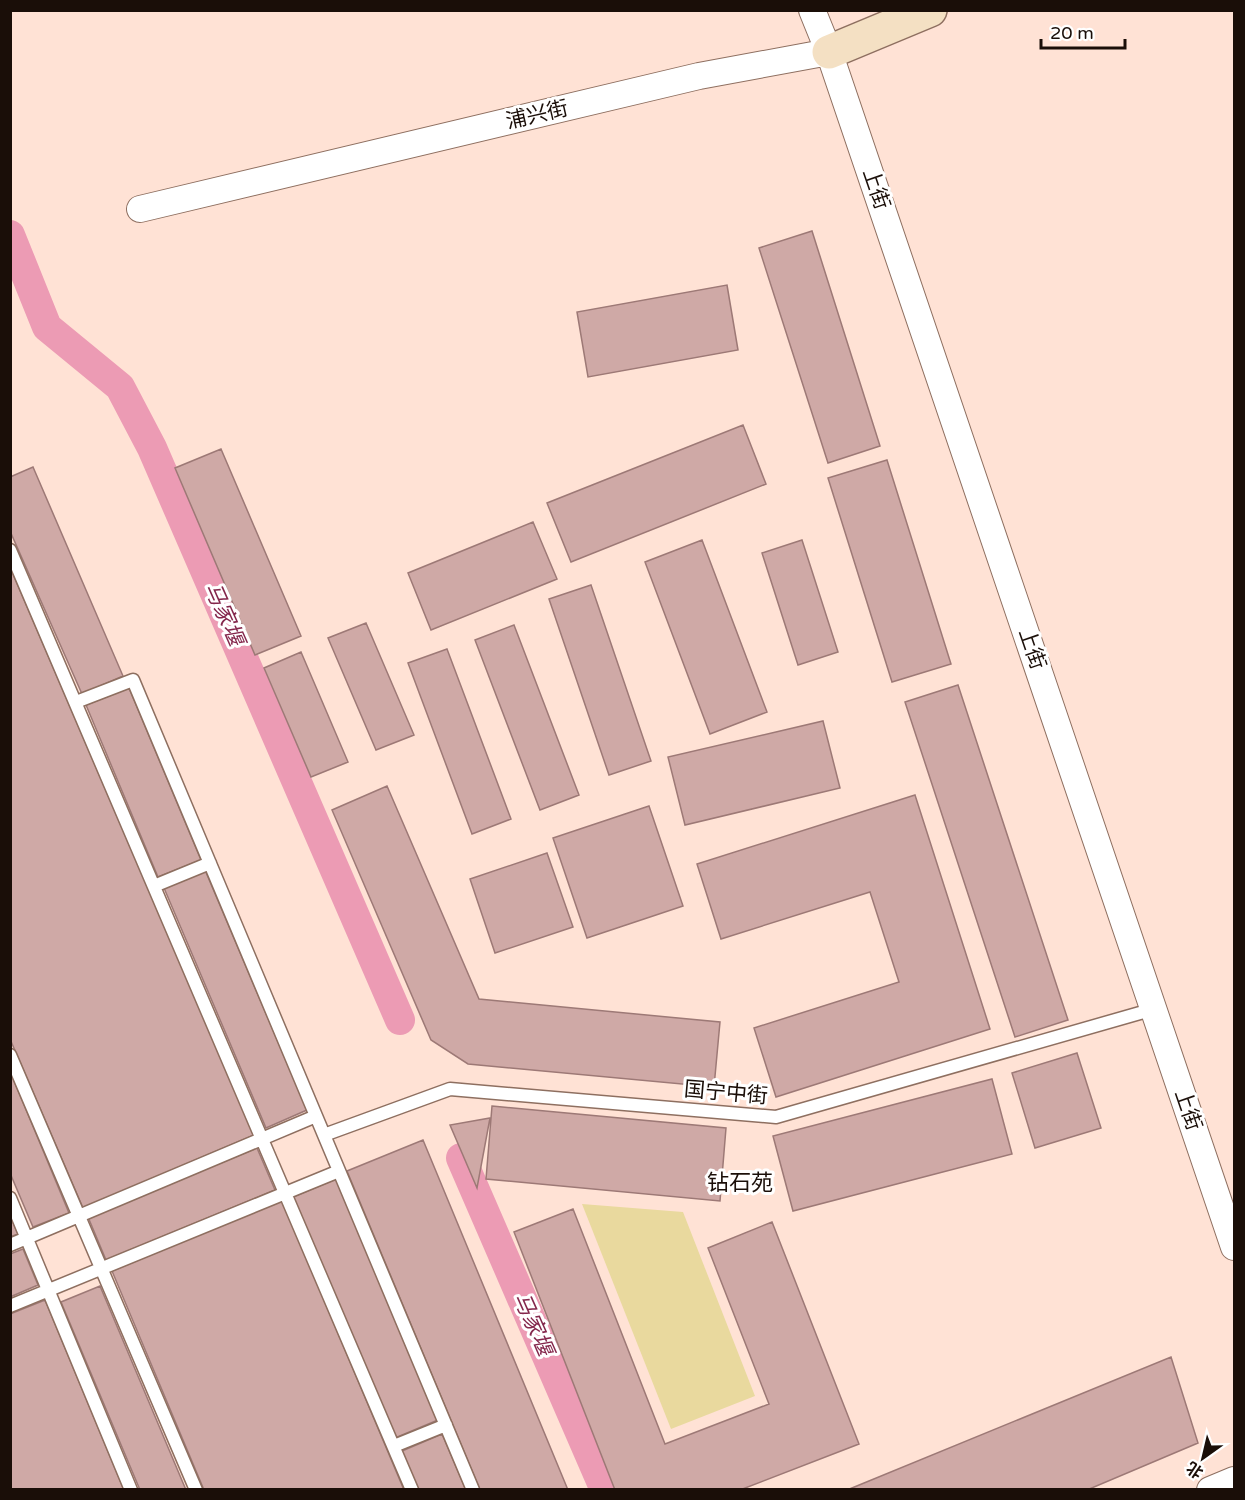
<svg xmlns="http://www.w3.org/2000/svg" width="1245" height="1500" font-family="'Varela Round','Noto Sans SC',sans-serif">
	<rect width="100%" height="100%" fill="#ffe2d5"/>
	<path fill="#e9d99e" d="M582,1204L683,1212L755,1396L671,1429Z"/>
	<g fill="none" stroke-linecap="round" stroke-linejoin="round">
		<path stroke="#ec9bb4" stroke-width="30" d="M10,235L47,327L120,387L152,448L400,1020
			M461,1158L605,1490"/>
	</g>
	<path fill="#cfa9a6" stroke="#9d7976" stroke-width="1.5" d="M812,231L880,446L828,463L759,248Z
		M727,285L738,350L588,377L577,312Z
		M743,425L766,484L571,562L547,503Z
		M221,449L301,636L255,655L175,468Z
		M887,460L951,664L892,682L828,478Z
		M33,467L123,676L82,694L10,531V477Z
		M533,522L557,579L431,630L408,573Z
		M702,540L767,712L710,734L645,562Z
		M802,540L838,652L798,665L762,553Z
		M10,567L254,1135L83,1208L10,1039Z
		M591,585L651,761L609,775L549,599Z
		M366,623L414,735L376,750L328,638Z
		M514,625L579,795L540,810L475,640Z
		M447,649L511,819L472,834L408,663Z
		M301,652L348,762L311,777L264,668Z
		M958,685L1068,1020L1015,1037L905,702Z
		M129,688L201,860L158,877L86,705Z
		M823,721L840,788L685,825L668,757Z
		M387,786L479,999L720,1022L714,1087L468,1064L431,1040L332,810Z
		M915,795L990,1029L776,1097L754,1028L899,982L870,892L721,939L697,864Z
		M649,806L683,906L587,938L553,838Z
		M547,853L573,927L495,953L470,879Z
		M205,870L307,1110L266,1128L164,888Z
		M1077,1053L1101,1128L1035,1148L1012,1073Z
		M10,1071L69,1213L33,1227L10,1173Z
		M992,1079L1012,1154L793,1211L773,1136Z
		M492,1106L726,1128L720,1201L486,1179Z
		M490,1118L477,1188L450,1125Z
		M423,1140L568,1490H480L347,1171Z
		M257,1148L275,1190L106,1260L88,1217Z
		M336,1179L438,1420L395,1438L293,1197Z
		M282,1200L404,1490H204L112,1271Z
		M573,1209L665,1444L769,1404L708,1248L772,1222L859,1444L740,1490H615L514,1232Z
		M10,1216L18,1234L10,1237Z
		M23,1249L38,1285L10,1297V1254Z
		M100,1286L186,1490H140L61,1302Z
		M45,1300L124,1490H10V1314Z
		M1171,1357L1198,1443L1087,1490H847Z
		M442,1434L466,1490H418L402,1451Z"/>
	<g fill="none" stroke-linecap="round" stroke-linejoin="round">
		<g stroke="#8e6f60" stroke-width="15">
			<path id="lane" d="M10,550L412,1490
				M76,702L133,680L473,1490
				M154,886L210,863
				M10,1055L196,1490
				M324,1135L450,1089L776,1117L1154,1009
				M10,1198L131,1490
				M10,1245L316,1116
				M10,1306L339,1171
				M394,1446L446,1425"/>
		</g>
		<g stroke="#8e6f60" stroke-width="28">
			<path id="street" d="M812,10L829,52L1234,1247
				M140,209L699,76L829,52
				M1210,1490L1234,1480"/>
		</g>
		<g stroke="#8e6f60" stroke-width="36">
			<path id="secondary" d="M829,52L930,10"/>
		</g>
		<use href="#lane" stroke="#fff" stroke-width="12"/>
		<use href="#street" stroke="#fff" stroke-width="26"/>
		<use href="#secondary" stroke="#f4e0c3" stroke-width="33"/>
	</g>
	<g text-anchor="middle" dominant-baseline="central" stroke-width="6" stroke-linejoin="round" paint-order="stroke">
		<g font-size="21" fill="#1a0e08" stroke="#fff">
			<text transform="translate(537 115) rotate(-13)">浦兴街</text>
			<text transform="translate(876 189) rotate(71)">上街</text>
			<text transform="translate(1032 649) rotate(71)">上街</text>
			<text transform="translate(726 1093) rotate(5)">国宁中街</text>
			<text transform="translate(1188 1110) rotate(71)">上街</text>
		</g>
		<g font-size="22" font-style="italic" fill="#84274c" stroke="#fff">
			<text transform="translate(224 614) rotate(66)">马家堰</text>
			<text transform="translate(533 1324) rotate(66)">马家堰</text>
		</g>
		<g font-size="22" fill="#1a0e08" stroke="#fff">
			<text x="740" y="1183">钻石苑</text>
		</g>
	</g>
	<rect width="1245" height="1500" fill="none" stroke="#1a0e08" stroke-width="24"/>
	<g transform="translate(1203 1458) rotate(214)" stroke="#ffffff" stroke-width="4.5" paint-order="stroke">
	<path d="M0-4.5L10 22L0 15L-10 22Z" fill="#1a0e08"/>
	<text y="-9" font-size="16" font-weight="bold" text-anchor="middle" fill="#1a0e08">北</text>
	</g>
	<path d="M1041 39v9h84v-9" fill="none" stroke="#1a0e08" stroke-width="3"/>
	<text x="1050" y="39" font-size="18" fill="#1a0e08" stroke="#ffffff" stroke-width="4.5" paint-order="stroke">20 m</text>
</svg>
